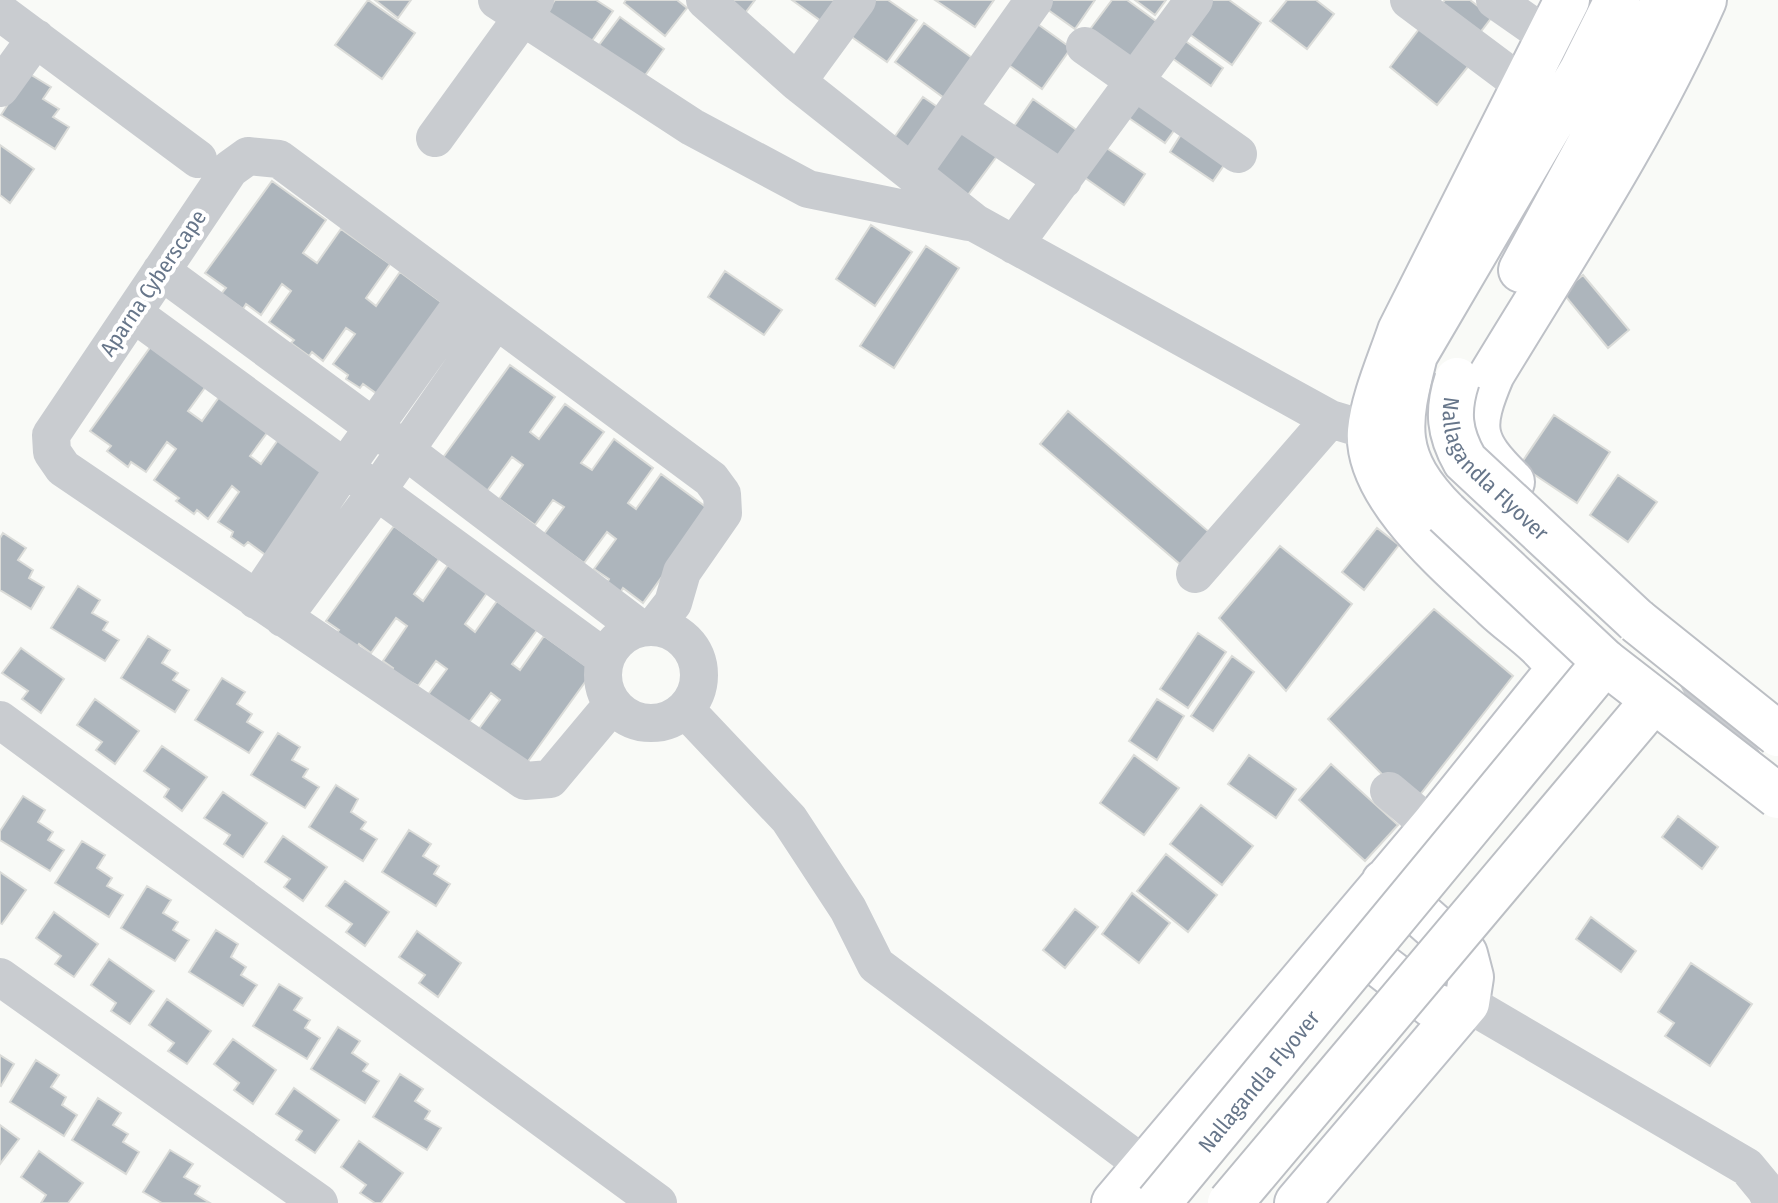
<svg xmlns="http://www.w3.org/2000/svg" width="1778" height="1203" font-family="'Fira Sans Condensed',sans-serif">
	<rect width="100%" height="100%" fill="#f9faf7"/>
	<path fill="#adb5bc" stroke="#dbdcd9" stroke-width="2" d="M368,0L415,33L382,79L335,45Z
		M375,0H411L398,18Z
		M555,0H596L613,11L587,48L543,17Z
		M626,0H677L687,8L665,36L624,3Z
		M719,0H755L742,17Z
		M792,0H836L821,21Z
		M875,0H888L917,20L887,62L849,35Z
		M935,0H994L975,27Z
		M1049,0H1095L1075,29L1044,7Z
		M1112,0H1127L1160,24L1127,67L1085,36Z
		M1135,0H1166L1155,15Z
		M1201,0H1229L1261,23L1232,65L1181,28Z
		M1287,0H1316L1334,14L1307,49L1270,21Z
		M1445,0H1470L1492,17L1479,34L1441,5Z
		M620,17L664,49L641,81L596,49Z
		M1032,20L1071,48L1042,89L1003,61Z
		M1426,20L1475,58L1437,105L1390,67Z
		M924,23L979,63L951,103L895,62Z
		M1177,35L1223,68L1211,86L1165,53Z
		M28,73L51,87L43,99L59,109L53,117L69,127L55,149L1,115Z
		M1143,91L1183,118L1165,143L1126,116Z
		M923,97L942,110L912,152L893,139Z
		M1033,99L1085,136L1060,172L1008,135Z
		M966,125L1000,152L968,195L933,168Z
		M1187,125L1231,155L1213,181L1170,152Z
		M0,145L34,169L10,203L0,195Z
		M1102,145L1145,174L1124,205L1081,175Z
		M272,181L326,220L303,253L317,263L341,229L390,264L366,298L376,306L400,272L452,310L387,401L363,384L360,388L346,379L348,375L333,364L355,334L346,328L323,361L312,352L309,356L291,343L294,340L269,322L291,291L282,284L261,315L246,304L243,309L221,294L226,288L205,273Z
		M871,225L912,252L875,306L836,279Z
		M926,246L959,268L894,368L860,346Z
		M725,271L782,310L764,335L708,297Z
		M1583,275L1629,330L1608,348L1562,292Z
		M157,338L212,378L188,411L202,421L227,386L275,422L250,456L261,464L285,430L337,467L271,559L248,542L244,546L231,537L233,532L218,522L239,492L232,486L208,519L197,510L194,514L176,501L179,498L154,480L176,449L167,442L146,472L131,462L128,467L107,451L111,446L90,431Z
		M510,365L555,397L530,432L539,439L565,404L604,432L581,463L592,470L614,439L653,468L628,503L636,509L661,474L710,510L643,603L623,588L620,593L607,583L609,579L594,569L616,539L607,532L584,563L544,534L564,507L553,500L535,525L499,499L523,465L512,457L487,491L442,459Z
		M1068,411L1209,532L1181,565L1040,444Z
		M1554,415L1610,452L1577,503L1520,465Z
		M1618,475L1657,502L1628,542L1590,515Z
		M394,526L439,559L414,594L423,601L448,565L487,593L465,624L475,632L497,601L537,630L512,664L520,670L544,636L593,671L526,764L478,730L500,700L491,693L467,725L427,696L447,669L436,661L418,686L391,672L393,668L383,661L407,626L396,618L371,653L359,644L356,649L336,634L339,630L326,621Z
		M1377,528L1399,545L1364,590L1342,572Z
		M3,533L26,548L18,560L33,570L29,578L44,587L31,609L0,590V538Z
		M1280,546L1352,604L1286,691L1219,618Z
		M78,586L100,600L92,613L108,622L103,630L119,640L105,661L51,628Z
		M1434,609L1513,676L1412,805L1328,719Z
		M1198,633L1226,652L1188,708L1160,689Z
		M148,636L170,650L162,663L178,673L173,680L189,690L175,712L121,678Z
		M21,648L64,679L41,713L22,699L28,691L2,673Z
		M1232,656L1254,672L1213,731L1191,716Z
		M222,678L245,692L237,704L252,714L247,722L263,732L249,753L195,720Z
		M95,699L139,731L115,764L96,750L102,742L77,725Z
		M1157,699L1184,716L1157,760L1129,741Z
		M278,733L300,747L292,760L308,769L303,777L319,787L305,808L251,775Z
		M162,746L207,777L182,811L164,797L169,789L144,771Z
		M1134,755L1179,788L1144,835L1100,803Z
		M1249,755L1296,789L1276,818L1228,784Z
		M1331,764L1398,825L1365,861L1299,800Z
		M336,785L358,799L351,812L366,822L361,829L377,839L363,861L309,827Z
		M223,792L267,823L243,857L224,844L230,835L204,818Z
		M23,796L45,810L38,822L53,832L48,840L64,850L50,871L0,840V831Z
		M1201,805L1253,846L1222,885L1170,844Z
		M1678,816L1718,847L1702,869L1662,837Z
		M409,830L431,844L423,856L439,866L434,874L450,884L436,906L382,872Z
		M283,836L327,867L303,901L284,887L290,879L265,862Z
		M82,841L105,855L97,868L112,878L107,886L123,895L109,917L55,883Z
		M1166,854L1217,895L1188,932L1137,891Z
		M0,872L26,890L2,924L0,923Z
		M345,881L389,912L365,946L346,932L352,924L326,906Z
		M147,886L171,900L163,913L178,922L173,930L189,940L175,961L121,928Z
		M1132,893L1170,923L1139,963L1102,934Z
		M1075,909L1098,927L1065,968L1043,950Z
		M54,912L98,944L74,977L55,964L61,956L36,938Z
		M1591,917L1636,951L1621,972L1576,939Z
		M216,930L238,944L231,957L246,967L241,975L257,985L243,1006L189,972Z
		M417,931L461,963L438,997L419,983L425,975L399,957Z
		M109,959L154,991L130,1024L111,1011L116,1003L91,985Z
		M1691,963L1752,1004L1710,1066L1665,1036L1674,1023L1658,1012Z
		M279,984L302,998L294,1010L310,1020L305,1028L320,1038L307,1059L253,1026Z
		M167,999L211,1031L187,1064L168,1051L174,1043L149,1025Z
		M338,1027L360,1041L352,1053L368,1064L363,1071L379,1081L365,1103L311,1069Z
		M233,1039L276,1070L253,1104L234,1090L239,1083L214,1064Z
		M0,1055L14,1064L1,1086L0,1085Z
		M36,1060L59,1075L51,1087L66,1097L62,1105L77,1115L64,1136L10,1102Z
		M400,1074L423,1089L415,1101L430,1111L425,1119L441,1128L427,1150L373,1117Z
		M294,1088L339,1120L315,1153L296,1140L302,1131L276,1114Z
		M98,1098L121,1113L113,1125L128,1134L123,1142L139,1152L126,1174L72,1140Z
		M0,1125L19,1139L0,1164Z
		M359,1141L403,1173L381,1203H375L360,1193L366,1185L341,1167Z
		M170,1150L193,1164L184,1177L200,1186L195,1194L210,1203H162L143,1192Z
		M39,1151L83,1183L68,1203H41L46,1195L21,1177Z"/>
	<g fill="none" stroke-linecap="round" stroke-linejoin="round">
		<g stroke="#bec1c7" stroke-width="48">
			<path id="secondary" d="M1521,270L1619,90L1664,0
				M1512,482C1471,442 1469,428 1492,374C1566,252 1646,131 1704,0
				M1446,513C1391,457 1397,426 1415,355L1582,70L1617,0
				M1341,935L1432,1005L1442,1008
				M1114,1203L1432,827L1552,678L1557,666C1542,642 1515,626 1495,607C1452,566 1365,495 1370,431C1373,399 1390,361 1400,331L1567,0
				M1297,1203L1467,1003L1471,977L1465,954L1384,882"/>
		</g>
		<path stroke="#c9ccd0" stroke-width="38" d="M497,0L692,127L808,189L968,222
			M705,0L797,82L975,223L1330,419L1370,431
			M1409,0L1524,86
			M1495,0L1548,37
			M0,12L198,159
			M1085,46L1238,154
			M797,82L857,0
			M0,88L36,38
			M957,109L1063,180
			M435,138L535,0
			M913,171L1034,0
			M1014,245L1194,0
			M161,271L406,451L639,628
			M133,313L605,658
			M1195,574L1330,419
			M256,600L346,466L466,298
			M283,618L377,491L496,320
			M603 675a48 48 0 1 1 96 0a48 48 0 1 1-96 0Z
			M1691,666L1748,770
			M612,705L550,779L525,781L63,468L52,452L51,435L230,169L248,156L279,159L711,479L722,494L723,513L682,572L673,603L655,626
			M685,709L789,819L848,909L876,965L1145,1166
			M0,720L658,1203
			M1389,791L1432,827
			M0,977L319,1203
			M1467,1003L1747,1167L1766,1190L1772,1203"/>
		<use href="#secondary" stroke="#fff" stroke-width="44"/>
		<g stroke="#bec1c7" stroke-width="48" stroke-linecap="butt">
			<g id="secondary-bridge">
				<path id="s1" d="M1457,380C1447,411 1449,433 1465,461L1637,621"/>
				<path d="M1446,513L1605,662"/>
			</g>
		</g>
		<g stroke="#bcbfc4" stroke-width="48" stroke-linecap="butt">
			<g id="primary-bridge">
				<path d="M1637,621L1778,734"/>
				<path id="s2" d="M1158,1203L1605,662L1778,796"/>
				<path d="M1230,1203L1653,701"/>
			</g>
		</g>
		<use href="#secondary-bridge" stroke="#fff" stroke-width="44"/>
		<use href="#primary-bridge" stroke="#fff" stroke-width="44"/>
	</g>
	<g text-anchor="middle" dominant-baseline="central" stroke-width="8" stroke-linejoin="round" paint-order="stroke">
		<g font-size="22" fill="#67768a" stroke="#fff">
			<text transform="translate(153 283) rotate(-56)">Aparna Cyberscape</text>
			<text stroke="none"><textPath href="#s1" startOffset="106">Nallagandla Flyover</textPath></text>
			<text stroke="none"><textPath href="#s2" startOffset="158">Nallagandla Flyover</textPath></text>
		</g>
	</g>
</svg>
